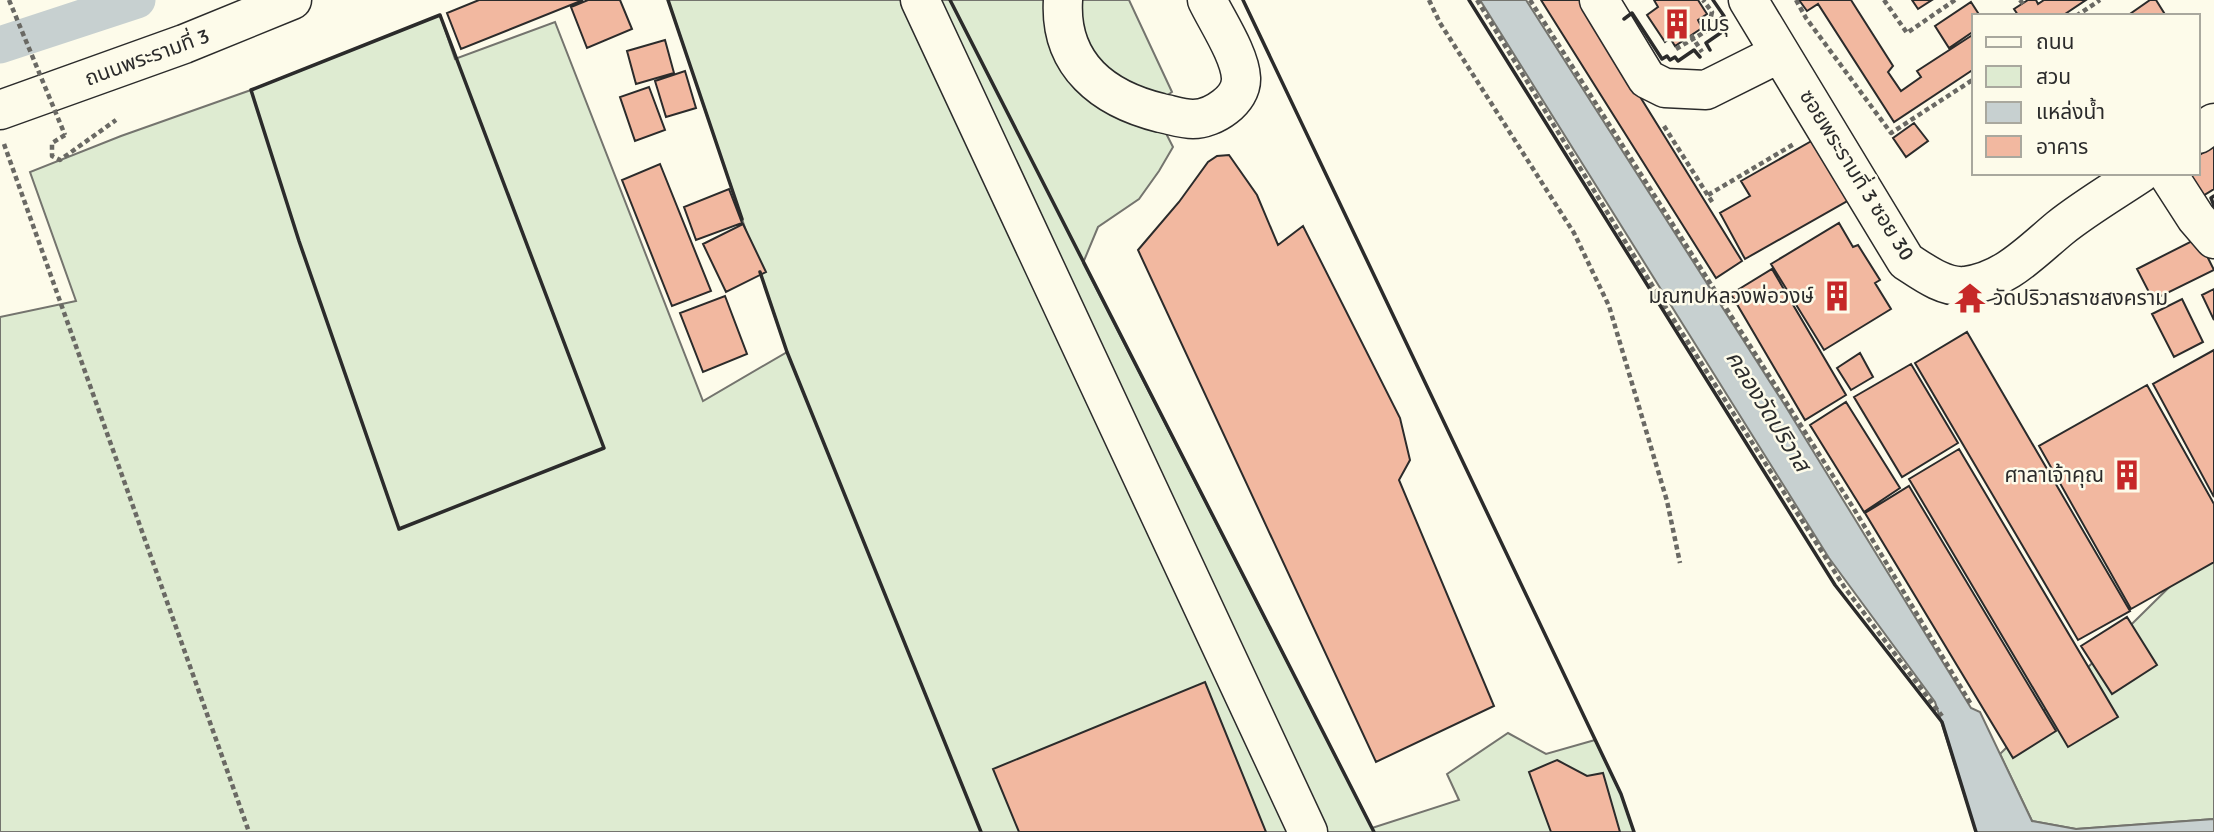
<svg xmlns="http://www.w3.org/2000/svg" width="2214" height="832" font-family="Signika,'Noto Sans Thai',sans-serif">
	<rect width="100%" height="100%" fill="#fdfbea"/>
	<path fill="#deebd1" stroke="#74746e" stroke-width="2" d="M668,0H1129L1172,92L1152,106L1173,147L1159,171L1139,199L1098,227L1083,263L1372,828L1459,800L1447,774L1508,733L1546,754L1595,740L1621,794L1634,832H0V317L76,301L30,172L121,136L251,90L440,15L455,59L555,22L703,401L787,352Z
		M2214,543V819L2076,829L2032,821L2000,754Z"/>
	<path fill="#c7d0d0" stroke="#74746e" stroke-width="2" d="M1480,0H1526L1786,407L1971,708L1980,712L2032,821L2076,829L2214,819V832H1976L1935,702L1829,558Z"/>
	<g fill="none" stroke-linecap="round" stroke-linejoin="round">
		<path stroke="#c7d0d0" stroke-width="37" d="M0,45L137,0"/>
	</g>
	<path fill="#f2b8a0" stroke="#2b2b2b" stroke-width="2" d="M479,0H583L461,49L447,13Z
		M588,0H620L632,29L587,48L571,7Z
		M1541,0H1580L1742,261L1716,278Z
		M1654,0H1698L1707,14L1698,20L1702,28L1675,46L1670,38L1665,42L1647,15L1658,7Z
		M1799,0H1851L1893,66L1888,72L1901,91L1921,77L1917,71L1974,34V69L1894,122L1818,4L1807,11Z
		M1912,0H1932L1918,9Z
		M2028,0H2036L2038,4L2044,0H2086L2062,16H2016L2018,15L2014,9Z
		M2150,0H2156L2166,16H2127Z
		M1971,2L1980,16H1974V31L1949,48L1935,26Z
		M665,40L674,73L636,84L627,51Z
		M685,71L696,108L666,117L655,81Z
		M649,87L665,130L635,141L620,97Z
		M1914,123L1928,141L1906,157L1893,138Z
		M1815,139L1849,200L1745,259L1720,213L1750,196L1741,181Z
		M2214,146V189L2201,197L2187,173H2198V156Z
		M1229,155L1257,195L1278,245L1303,226L1400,418L1410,460L1399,480L1494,706L1376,762L1138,250L1179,202L1208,162L1217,156Z
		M660,164L711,291L672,306L622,180Z
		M729,189L742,223L696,240L684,207Z
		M1839,223L1853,247L1858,245L1880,280L1875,283L1891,309L1824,350L1771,264Z
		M743,224L766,272L726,292L703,244Z
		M2198,238L2214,270L2153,300L2137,269Z
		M1772,269L1846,395L1805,420L1731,294Z
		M2214,289V320L2202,295Z
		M725,296L747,354L703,372L680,313Z
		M2182,299L2203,342L2174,357L2152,314Z
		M1967,332L2130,611L2078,640L1915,363Z
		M2214,350V497L2153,384Z
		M1860,353L1873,377L1851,390L1837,368Z
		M1911,364L1958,443L1902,477L1854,397Z
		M2147,385L2214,504V562L2131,609L2039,446Z
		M1846,402L1900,488L1864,512L1810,425Z
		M1959,449L2118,717L2068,747L1909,479Z
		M1909,486L2056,731L2013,758L1865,513Z
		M2127,617L2157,665L2112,694L2081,646Z
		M1205,682L1266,832H1019L993,769Z
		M1557,760L1587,776L1603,773L1620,832H1551L1529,772Z"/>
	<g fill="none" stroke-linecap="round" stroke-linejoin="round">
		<g stroke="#2b2b2b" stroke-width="41">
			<path id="minor" d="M920,0L1308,832
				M1063,0C1059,65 1104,99 1161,113C1171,115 1183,119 1193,119C1213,119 1242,100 1241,78C1240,55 1217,21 1207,0
				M1599,0L1647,79L1665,88L1706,90L1780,53
				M1748,0L1906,261C1923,272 1944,288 1965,286C2005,281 2031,252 2060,228C2085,208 2114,191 2141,173
				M2198,134L2214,123
				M2167,173L2196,218L2214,239"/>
		</g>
		<g stroke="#2b2b2b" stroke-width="41">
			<path id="major" d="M0,110L184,44L292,0"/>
		</g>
		<path stroke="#6a6964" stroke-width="4.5" stroke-dasharray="5 3.5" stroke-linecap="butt" d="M1429,0L1440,23L1574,233L1609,306L1667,501L1680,563
			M1477,0L1663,303L1845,588L1942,716
			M1530,0L1854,509L1972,706
			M1796,0L1806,18L1891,133L1974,79
			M1884,0L1907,33L1955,0
			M2020,0L2023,4
			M2076,16L2100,0
			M1691,35L1702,52
			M1676,49L1708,30L1712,12L1703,0
			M1664,126L1714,205
			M65,135L52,143V156L60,160L116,120
			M4,144L249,832
			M1708,195L1794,144"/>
		<use href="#minor" stroke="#fdfbea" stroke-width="38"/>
		<use href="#major" stroke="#fdfbea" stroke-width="38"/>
		<path stroke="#6a6964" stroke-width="4.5" stroke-dasharray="5 3.5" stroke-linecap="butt" d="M9,0L65,135"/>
		<path stroke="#2b2b2b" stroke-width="3.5" d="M668,0L742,219
			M950,0L1374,832
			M1243,0L1621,794L1634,832
			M1469,0L1835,585L1942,722L1976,832
			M440,15L604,448L399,529L299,241L251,90Z
			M1624,19L1632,13L1662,59L1667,56L1670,60L1675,57L1678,61L1694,50L1700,57
			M1710,50L1706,43L1722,32L1719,27L1724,24L1720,19L1724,16L1713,0
			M2214,196L2211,198L2214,206
			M760,272L787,352L981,832"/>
	</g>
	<defs>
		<g id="building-bare" transform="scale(2.415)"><path d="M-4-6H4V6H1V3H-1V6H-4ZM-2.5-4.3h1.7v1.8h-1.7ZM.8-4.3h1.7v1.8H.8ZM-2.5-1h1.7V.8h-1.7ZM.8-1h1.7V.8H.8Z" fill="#c62828" stroke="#fdfbea" stroke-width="2.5" paint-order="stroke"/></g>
		<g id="temple-bare" transform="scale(2.415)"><path d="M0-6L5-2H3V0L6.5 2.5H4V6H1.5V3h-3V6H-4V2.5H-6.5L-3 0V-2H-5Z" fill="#c62828" stroke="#fdfbea" stroke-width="2.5" paint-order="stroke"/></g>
	</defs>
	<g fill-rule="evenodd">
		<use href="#building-bare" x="1677" y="24"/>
		<use href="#building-bare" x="1837" y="296"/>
		<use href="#temple-bare" x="1970" y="298"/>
		<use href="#building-bare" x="2127" y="475"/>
	</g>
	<g text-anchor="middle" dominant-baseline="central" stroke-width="5" stroke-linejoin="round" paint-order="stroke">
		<g font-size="21" fill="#2b2b2b" stroke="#fdfbea" text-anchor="start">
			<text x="1700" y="24">เมรุ</text>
			<text x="1814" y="296" text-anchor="end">มณฑปหลวงพ่อวงษ์</text>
			<text x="1993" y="298">วัดปริวาสราชสงคราม</text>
			<text x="2104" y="475" text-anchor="end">ศาลาเจ้าคุณ</text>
		</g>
		<g font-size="21" fill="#2b2b2b" stroke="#fdfbea">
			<text transform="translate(147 57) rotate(-20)">ถนนพระรามที่ 3</text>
			<text transform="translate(1857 175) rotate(58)">ซอยพระรามที่ 3 ซอย 30</text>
		</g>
		<g font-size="23" font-style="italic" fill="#2b2b2b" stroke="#fdfbea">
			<text transform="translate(1768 411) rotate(58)">คลองวัดปริวาส</text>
		</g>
	</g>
	<rect x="1972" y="14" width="228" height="161" fill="#fdfbea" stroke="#a9a89e" stroke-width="2"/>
	<rect x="1986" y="37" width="35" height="10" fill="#fdfbea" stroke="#a9a89e" stroke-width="2"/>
	<text x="2036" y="49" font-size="21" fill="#2b2b2b">ถนน</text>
	<rect x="1986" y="66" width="35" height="21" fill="#deebd1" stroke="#a9a89e" stroke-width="2"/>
	<text x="2036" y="84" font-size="21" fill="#2b2b2b">สวน</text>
	<rect x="1986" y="102" width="35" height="21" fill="#c7d0d0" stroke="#a9a89e" stroke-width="2"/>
	<text x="2036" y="119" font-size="21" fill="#2b2b2b">แหล่งน้ำ</text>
	<rect x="1986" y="136" width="35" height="21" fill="#f2b8a0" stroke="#a9a89e" stroke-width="2"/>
	<text x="2036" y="154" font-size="21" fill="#2b2b2b">อาคาร</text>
</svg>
